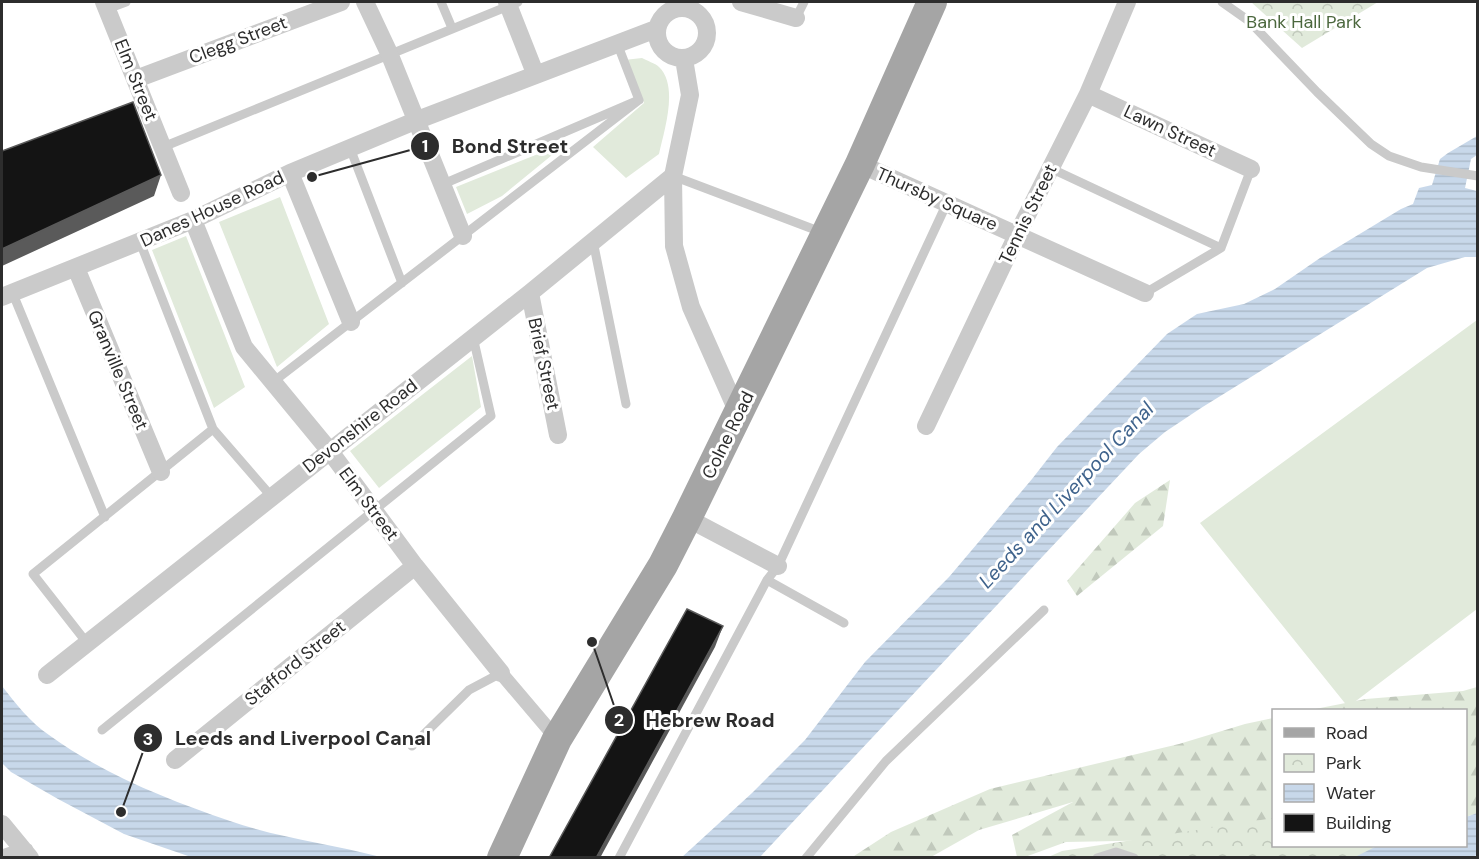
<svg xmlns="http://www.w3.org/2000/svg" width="1479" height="859" font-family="'DM Sans',sans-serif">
	<defs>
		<pattern id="forest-firs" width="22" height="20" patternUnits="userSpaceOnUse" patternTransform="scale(1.5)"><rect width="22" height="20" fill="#e1eadb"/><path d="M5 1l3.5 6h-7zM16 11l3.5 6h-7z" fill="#c1c9bc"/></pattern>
		<pattern id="park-crowns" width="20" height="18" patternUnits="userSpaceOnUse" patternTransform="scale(1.5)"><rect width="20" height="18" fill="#e1eadb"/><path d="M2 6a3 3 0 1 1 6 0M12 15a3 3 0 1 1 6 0" fill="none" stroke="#c1c9bc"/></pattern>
		<pattern id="water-rules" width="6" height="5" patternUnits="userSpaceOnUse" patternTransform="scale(1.5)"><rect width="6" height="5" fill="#c8d8ea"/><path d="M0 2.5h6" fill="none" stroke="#acbac9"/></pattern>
	</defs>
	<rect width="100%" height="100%" fill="#fff"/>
	<path fill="#e1eadb" d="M642,58C647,61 655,63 659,67C679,86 664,131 659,154L626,178L593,147L644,103L624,60Z
		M568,142L502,196L467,214L456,187Z
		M280,197L329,324L277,367L219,222Z
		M186,236L245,387L214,408L152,250Z
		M1477,320V609L1348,707L1200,523Z
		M472,356L481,407L379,488L350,451Z"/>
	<path fill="url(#forest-firs)" d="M1170,480L1163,526L1077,596L1067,581L1135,503Z
		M1477,687V813L1466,817V710H1310L1366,699L1463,691Z
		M1273,718V838L1066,842L1025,857H1017L1012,835L1073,802L979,830L931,857L851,858L891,832L990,789L1179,744L1245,724Z"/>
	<path fill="url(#park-crowns)" d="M1251,2H1378L1302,48Z
		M1273,818L1274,846H1369L1399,857L1046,858L1062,851Z"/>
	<path fill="url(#water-rules)" d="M1477,136V155L1471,159L1465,188L1477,191V257H1465L1427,268L1201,408L1165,432L1139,454L760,857L681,858L752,793L805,740L865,662L949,577L1032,479L1057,447L1167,334L1197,314L1244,304L1275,289L1320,258L1401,209L1413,204L1419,188L1432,185L1440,159L1448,153Z
		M2,686C16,704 30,722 49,735C103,774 168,800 230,821C279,838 331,844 381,857H191L124,834L58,799L11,772L2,763Z
		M1477,813V855L1469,858L1355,857L1377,846H1466V817Z"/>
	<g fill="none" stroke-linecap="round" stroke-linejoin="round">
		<path stroke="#cacaca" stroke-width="9" d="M441,2L452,28
			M1222,2L1249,21L1317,92L1371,144L1389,156L1421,167L1478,176
			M107,9L126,2
			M796,18L804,2
			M163,147L518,2
			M350,148L402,283
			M1050,168L1221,248L1145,293
			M673,176L821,232
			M441,185L639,100L617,43
			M593,241L626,404
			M1221,248L1251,169
			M13,294L105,517
			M273,382L639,100
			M213,429L271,496
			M767,580L844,623
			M87,643L33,574L213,429L140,242
			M102,730L491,416L473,337
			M412,746L469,690L501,673
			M619,858L767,580L778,566L947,203
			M806,858L886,761L1044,610
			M1097,858L1116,852L1134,858"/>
		<path stroke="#cacaca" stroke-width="14" d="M501,673L557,739"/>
		<path stroke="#cacaca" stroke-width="18" d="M104,2L181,193
			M365,2L389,53L463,236
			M507,2L535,73
			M741,2L796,18
			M657 33a25 25 0 1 1 50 0a25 25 0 1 1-50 0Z
			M684,59L690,95L673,176L674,246L691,307L739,415
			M136,79L341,2
			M1088,94L1251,169
			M860,164L1145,293
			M290,173L351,322
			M193,220L244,347L329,450L415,566L501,673
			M76,268L161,472
			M530,293L558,435
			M2,297L193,220L290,173L415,121L656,29
			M926,426L1017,235L1088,94L1127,2
			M687,518L778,566
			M47,675L530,293L673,176
			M175,760L415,566
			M2,824L30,858
			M4,858L25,851"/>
		<path stroke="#a5a5a5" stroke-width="30" d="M502,858L557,739L663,565L687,518L860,164L932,2"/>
	</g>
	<path fill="#5a5a5a" d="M161,175L154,196L2,266V249Z
		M723,626L715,647L600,858H596Z"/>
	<path fill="#141414" stroke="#5a5a5a" stroke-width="1.5" d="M133,102L161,175L2,249V151Z
		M687,609L723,626L596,858H549Z"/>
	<g text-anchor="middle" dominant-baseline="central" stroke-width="6" stroke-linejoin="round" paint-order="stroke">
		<g font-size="18" fill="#4b673d" stroke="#fff">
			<text x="1304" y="22">Bank Hall Park</text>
		</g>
		<g font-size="18" fill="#2d2d2d" stroke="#fff">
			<text transform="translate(238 40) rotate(-21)">Clegg Street</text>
			<text transform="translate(136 80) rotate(68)">Elm Street</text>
			<text transform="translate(1170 131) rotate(25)">Lawn Street</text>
			<text transform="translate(937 199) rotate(24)">Thursby Square</text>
			<text transform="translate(212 209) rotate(-25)">Danes House Road</text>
			<text transform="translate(1028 214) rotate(-64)">Tennis Street</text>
			<text transform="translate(544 364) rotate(78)">Brief Street</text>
			<text transform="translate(118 370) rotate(67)">Granville Street</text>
			<text transform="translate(360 426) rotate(-38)">Devonshire Road</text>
			<text transform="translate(728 435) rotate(-64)">Colne Road</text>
			<text transform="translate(369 504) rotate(53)">Elm Street</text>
			<text transform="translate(295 663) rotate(-39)">Stafford Street</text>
		</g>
		<g font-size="20" font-style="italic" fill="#3f638c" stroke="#fff">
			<text transform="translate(1066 495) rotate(-47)">Leeds and Liverpool Canal</text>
		</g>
	</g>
	<path fill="none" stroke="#2d2d2d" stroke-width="2" d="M312 177L425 146M592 642L619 720M121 812L148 738"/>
	<g fill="#2d2d2d" stroke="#fff" stroke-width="2">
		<circle cx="312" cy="177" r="6"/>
		<circle cx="592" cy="642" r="6"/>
		<circle cx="121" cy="812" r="6"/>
		<circle cx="425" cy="146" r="15"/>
		<circle cx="619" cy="720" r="15"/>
		<circle cx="148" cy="738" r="15"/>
	</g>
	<g font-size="18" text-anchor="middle" font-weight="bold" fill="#fff">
		<text x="425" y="152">1</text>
		<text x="619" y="726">2</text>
		<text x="148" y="745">3</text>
	</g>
	<g font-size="20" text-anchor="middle" font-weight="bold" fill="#2d2d2d" stroke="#fff" stroke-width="6" stroke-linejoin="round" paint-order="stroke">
		<text x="510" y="153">Bond Street</text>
		<text x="710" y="727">Hebrew Road</text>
		<text x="303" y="745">Leeds and Liverpool Canal</text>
	</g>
	<rect width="1479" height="859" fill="none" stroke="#2d2d2d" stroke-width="6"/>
	<rect x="1272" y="709" width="195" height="138" fill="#ffffff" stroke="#ababab" stroke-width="1.5"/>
	<rect x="1284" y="728" width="30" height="9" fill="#a5a5a5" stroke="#ababab" stroke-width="1.5"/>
	<text x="1326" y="739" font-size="18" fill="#2d2d2d">Road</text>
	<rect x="1284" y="754" width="30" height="18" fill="url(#park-crowns)" stroke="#ababab" stroke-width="1.5"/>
	<text x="1326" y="769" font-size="18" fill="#2d2d2d">Park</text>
	<rect x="1284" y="784" width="30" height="18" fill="url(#water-rules)" stroke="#ababab" stroke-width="1.5"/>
	<text x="1326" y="799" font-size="18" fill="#2d2d2d">Water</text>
	<rect x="1284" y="814" width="30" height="18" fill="#141414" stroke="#ababab" stroke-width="1.5"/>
	<text x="1326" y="829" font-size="18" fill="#2d2d2d">Building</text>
</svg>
